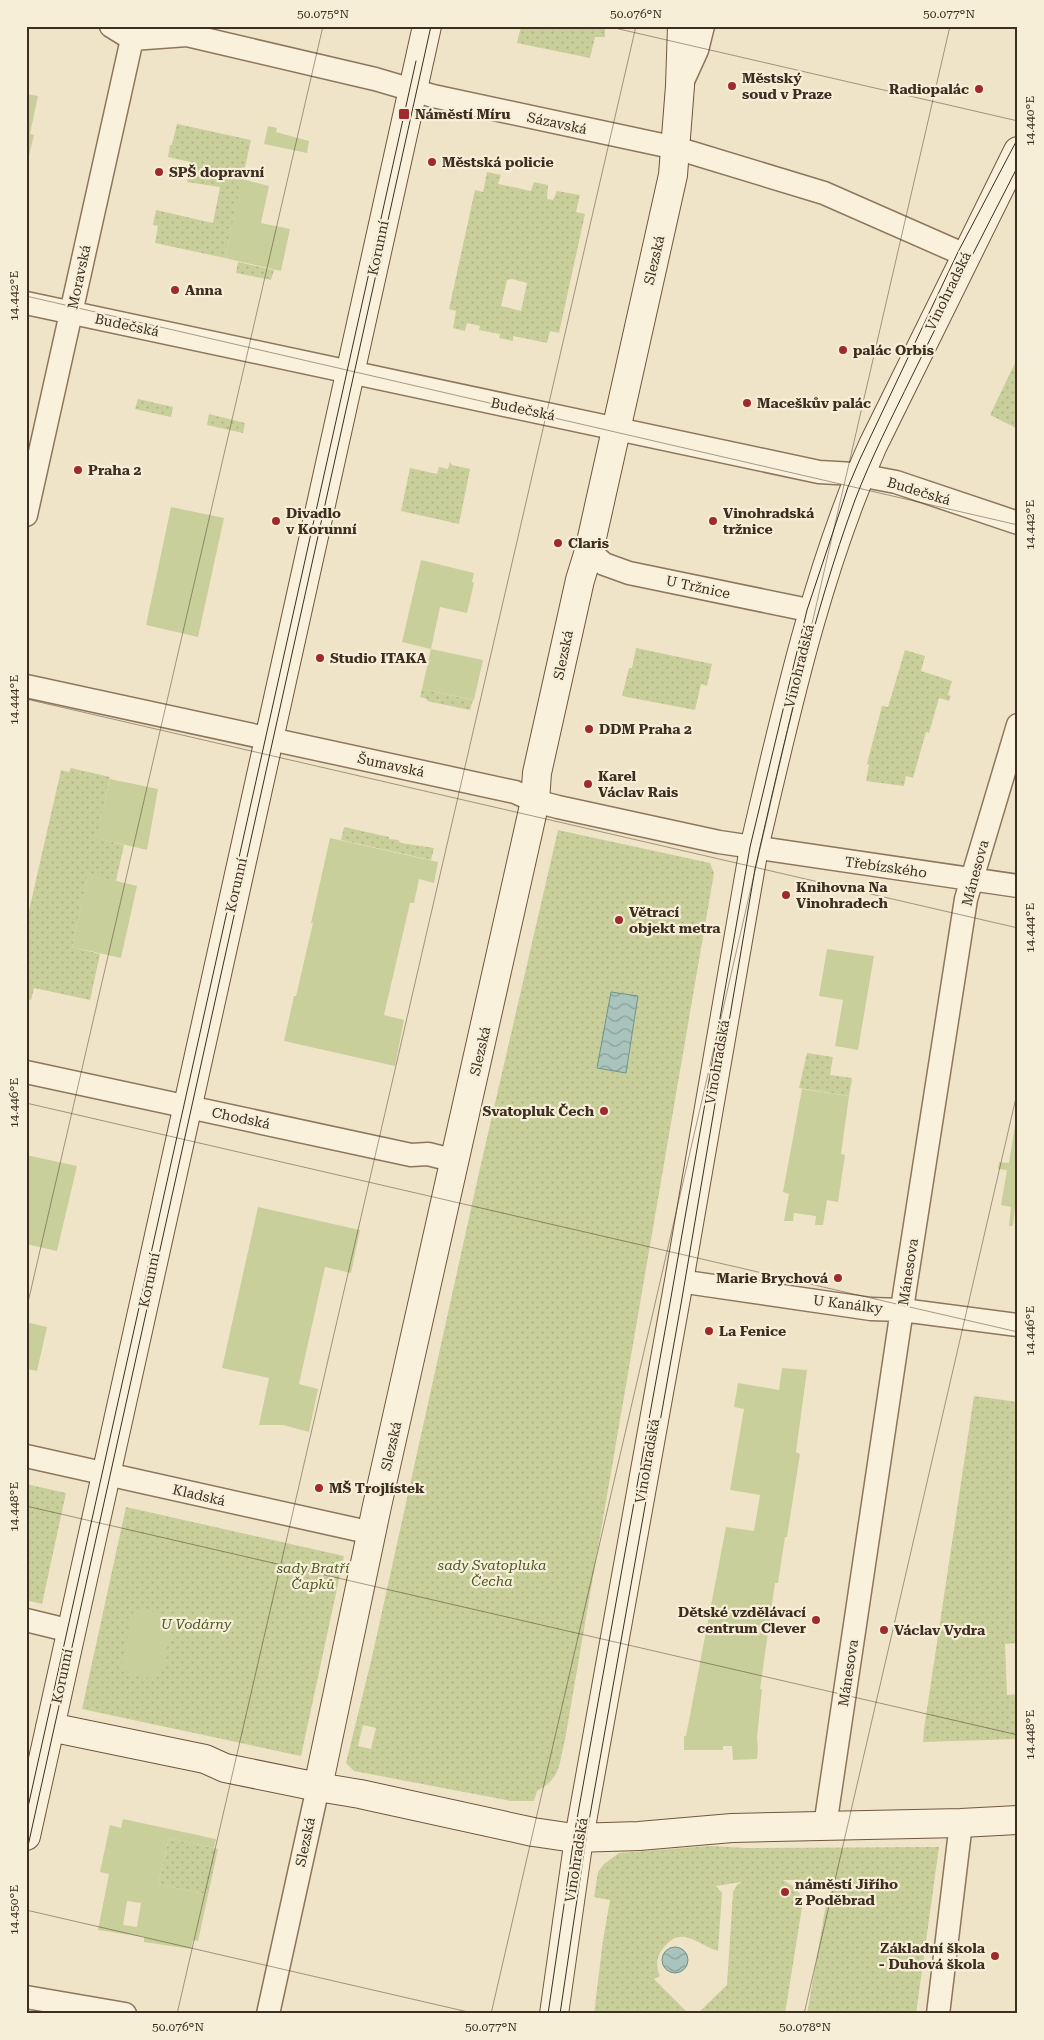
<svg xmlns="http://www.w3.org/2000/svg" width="1044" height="2040" font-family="'Roboto Serif',serif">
	<defs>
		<pattern id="grass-dots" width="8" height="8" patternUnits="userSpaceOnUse" patternTransform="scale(1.25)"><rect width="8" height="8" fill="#c9cf9b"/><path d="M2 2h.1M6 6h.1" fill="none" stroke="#aeb285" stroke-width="1.8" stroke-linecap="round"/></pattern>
		<pattern id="water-waves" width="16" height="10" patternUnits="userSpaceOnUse" patternTransform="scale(1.25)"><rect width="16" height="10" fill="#a9c4bc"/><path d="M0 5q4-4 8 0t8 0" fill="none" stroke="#8ba098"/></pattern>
	</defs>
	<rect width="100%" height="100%" fill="#f0e4c8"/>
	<path fill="url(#grass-dots)" fill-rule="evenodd" d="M521,26H605V37H595L590,58L517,43Z
		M177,124L251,140L225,258L155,243L158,226L153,225L156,210L213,223L220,187L187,182L190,162L168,157L170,145H172Z
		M487,172L501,175L498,184L531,191L534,182L548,185L547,199L553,200L557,191L580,195L576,212L585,214L559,333L550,331L547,343L513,336V341L499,338L500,334L479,330L480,326L467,323L465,331L453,328L456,311L449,309L475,190L483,192ZM512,279L527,283L521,311L501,306L507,280Z
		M238,262L274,270L271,280L236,273Z
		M1015,363L1018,364V429L990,415Z
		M138,399L173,407L171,417L135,409Z
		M209,414L245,423L243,433L207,425Z
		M450,462L452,465L470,469L459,524L401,511L410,468L437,474L439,467L448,469Z
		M636,648L712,664L707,686L701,684L695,710L622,696L629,668H632Z
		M905,650L925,656L921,671L952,681L948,695L951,696L949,701L939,698L929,733L926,732L913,778L906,776L904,786L866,781L869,765L867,764L882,706L888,707Z
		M422,689L473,700L470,710L427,701V699L420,697Z
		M71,768L110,777L97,838L124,845L116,881L88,875L72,947L100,954L90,1000L34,988L31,1000L26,999V924L61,770L69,772Z
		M344,827L389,837V839L398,840L401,843L434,848L431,860L341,840Z
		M558,830L710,863L714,873L565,1740C559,1763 561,1779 537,1791L534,1801H511L354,1771L346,1763L372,1657L478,1177ZM611,992L638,996L626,1073L598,1068ZM363,1725L376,1728L371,1749L358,1746Z
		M807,1053L833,1057L830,1075L852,1078L849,1096L799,1088Z
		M974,1396L1018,1402V1643L1005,1644L1007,1695L1018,1694V1739L923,1742L924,1729Z
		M26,1484L66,1493L42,1604L26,1600Z
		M126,1507L344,1556L301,1756L82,1709Z
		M169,1838L218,1849L208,1895L158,1884Z
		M710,1846L747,1848L939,1847L916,2014H807L826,1904L832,1886L841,1880H783C793,1886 799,1889 803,1901L785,2014H697L727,1985L733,1892L737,1885L742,1882L716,1886L722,1893L718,1951C697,1945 681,1923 662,1950C656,1958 656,1967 660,1976L654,1979L689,2014H594L603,1940L610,1900L594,1897L598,1872L604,1864L619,1853Z"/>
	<path fill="#c9cf9b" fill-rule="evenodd" d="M26,94L38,96L30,134L34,135L26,168Z
		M268,126L277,128L276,132L309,141L307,153L264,144Z
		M242,179L269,186L261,223L290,229L281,271L225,258Z
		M171,507L224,518L198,637L146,625Z
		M421,560L474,573L472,582L474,583L467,613L440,607L431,649L483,660L474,700L422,689L431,649L402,642Z
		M110,779L158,789L147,850L96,838Z
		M330,838L438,862L434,883L419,879L414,903H410L384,1015L404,1020L395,1066L284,1041L294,996H296L313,923H311Z
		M88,874L137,886L121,958L72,947Z
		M827,949L874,956L858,1050L835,1046L843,1000L819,996Z
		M802,1089L849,1096L841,1154L845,1155L838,1202L827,1200L823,1225H815L816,1216L794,1213L793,1221H784L789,1194L783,1192Z
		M1018,1106V1208H1015L1013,1226H1009L1011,1207L1001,1205L1007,1170L998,1169L999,1162L1009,1163Z
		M26,1155L77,1166L57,1251L26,1244Z
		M258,1207L360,1230L351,1273L325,1267L299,1384L318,1389L309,1432L283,1425H259L269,1378L222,1368Z
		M26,1322L47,1327L37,1371L26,1369Z
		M782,1368L807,1370L796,1452L800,1454L787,1537H785L778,1583H775L760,1689H762L757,1738L758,1749L757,1759L733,1760L732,1746H723V1750H684V1736H686L726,1527L754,1531L760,1495L730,1490L744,1409L734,1407L738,1383L779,1390Z
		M139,1609L169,1615L173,1622L161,1675L154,1679L125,1673L121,1667L133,1612Z
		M123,1819L216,1839L214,1848L169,1838L158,1884L208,1895L198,1941L193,1940L191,1949L144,1942V1937L98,1930L109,1874L100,1872L110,1825L121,1828ZM127,1901L141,1903L137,1927L123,1925Z"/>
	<path fill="url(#water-waves)" stroke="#6f938a" d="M611,992L638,996L626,1073L597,1068Z
		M662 1960a13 13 0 1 1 26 0a13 13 0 1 1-26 0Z"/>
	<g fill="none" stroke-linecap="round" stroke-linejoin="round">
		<g stroke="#8d765c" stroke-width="25">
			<path id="street" d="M111,26L132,39L187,35L375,79L433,96L676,148L824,193L965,255
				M682,83L697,50L703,26
				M26,303L819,472L854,474L896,482L1018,523
				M26,515L132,39
				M589,551L604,564L629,573L813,611
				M26,686L515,792L535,801L558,807L719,842L1018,886
				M26,1072L411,1155L428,1154L456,1161
				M679,1281L871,1309L902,1310L1018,1325
				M26,1456L372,1533
				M26,1620L71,1631
				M825,1826L905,1289L966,899L1018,725
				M26,1997L125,2014
				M268,2014L318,1787
				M938,2014L961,1823"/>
		</g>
		<g stroke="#6f573f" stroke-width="30">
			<path id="secondary" d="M50,1727L205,1759L225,1768L318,1787L360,1794L533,1832L574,1838L639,1836L732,1828L961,1823L1018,1820
				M318,1787L377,1506L535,801L537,773L580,580L589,551L673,175L680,86L682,26
				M26,1836L427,26
				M554,2014L579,1838L679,1281L754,848C786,712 816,573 873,445L1018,151"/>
		</g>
		<use href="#street" stroke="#faf1dc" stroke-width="22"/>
		<use href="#secondary" stroke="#faf1dc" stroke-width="28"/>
		<path stroke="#3d2e20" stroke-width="1" d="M26,1816L416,61
			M26,1855L431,26
			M548,2014L575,1830L670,1303L750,847L807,610L848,487L860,459L958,252L1018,138
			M560,2014L587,1832L681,1304L755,869C783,747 812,617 855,500C871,458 892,417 912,376C946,306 982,236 1018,166"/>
	</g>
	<path fill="none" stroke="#3d2e20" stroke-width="1" stroke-opacity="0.45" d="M606,26L1018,121M26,296L1018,525M26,699L1018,928M26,1103L1018,1332M26,1311L323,26M26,1506L1018,1735M26,1910L477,2014M177,2014L636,26M491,2014L950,26M804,2014L1018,1089"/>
	<g fill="#9e2a2b" stroke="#f7eed8" stroke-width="2">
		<circle cx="732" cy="86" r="5"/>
		<circle cx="979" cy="89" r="5"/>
		<rect x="398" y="108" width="12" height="12" rx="2.5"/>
		<circle cx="432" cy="162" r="5"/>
		<circle cx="159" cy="172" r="5"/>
		<circle cx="175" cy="290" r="5"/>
		<circle cx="843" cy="350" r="5"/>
		<circle cx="747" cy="403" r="5"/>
		<circle cx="78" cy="470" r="5"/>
		<circle cx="276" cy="521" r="5"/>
		<circle cx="713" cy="521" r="5"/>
		<circle cx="558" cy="543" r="5"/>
		<circle cx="320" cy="658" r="5"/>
		<circle cx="589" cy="729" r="5"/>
		<circle cx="588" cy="784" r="5"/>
		<circle cx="786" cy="895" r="5"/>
		<circle cx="619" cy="920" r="5"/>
		<circle cx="604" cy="1111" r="5"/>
		<circle cx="838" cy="1278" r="5"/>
		<circle cx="709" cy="1331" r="5"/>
		<circle cx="319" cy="1488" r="5"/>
		<circle cx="816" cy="1620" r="5"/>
		<circle cx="884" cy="1630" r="5"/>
		<circle cx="785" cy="1892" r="5"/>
		<circle cx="995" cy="1956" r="5"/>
	</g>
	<g text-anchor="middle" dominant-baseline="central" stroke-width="4.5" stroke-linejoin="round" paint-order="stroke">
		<g font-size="14" font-weight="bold" fill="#3d2e20" stroke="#f7eed8" text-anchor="start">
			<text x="742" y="78">Městský<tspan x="742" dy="16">soud v Praze</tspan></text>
			<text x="969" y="89" text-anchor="end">Radiopalác</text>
			<text x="415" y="114">Náměstí Míru</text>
			<text x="442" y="162">Městská policie</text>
			<text x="169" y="172">SPŠ dopravní</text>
			<text x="185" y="290">Anna</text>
			<text x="853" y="350">palác Orbis</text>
			<text x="757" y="403">Maceškův palác</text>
			<text x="88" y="470">Praha 2</text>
			<text x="286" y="513">Divadlo<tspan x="286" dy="16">v Korunní</tspan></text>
			<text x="723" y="513">Vinohradská<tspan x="723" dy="16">tržnice</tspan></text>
			<text x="568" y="543">Claris</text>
			<text x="330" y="658">Studio ITAKA</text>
			<text x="599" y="729">DDM Praha 2</text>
			<text x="598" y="776">Karel<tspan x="598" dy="16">Václav Rais</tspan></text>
			<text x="796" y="887">Knihovna Na<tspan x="796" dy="16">Vinohradech</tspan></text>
			<text x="629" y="912">Větrací<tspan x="629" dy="16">objekt metra</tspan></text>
			<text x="594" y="1111" text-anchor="end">Svatopluk Čech</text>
			<text x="828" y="1278" text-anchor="end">Marie Brychová</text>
			<text x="719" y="1331">La Fenice</text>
			<text x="329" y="1488">MŠ Trojlístek</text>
			<text x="806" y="1612" text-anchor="end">Dětské vzdělávací<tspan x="806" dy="16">centrum Clever</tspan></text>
			<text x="894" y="1630">Václav Vydra</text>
			<text x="795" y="1884">náměstí Jiřího<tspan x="795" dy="16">z Poděbrad</tspan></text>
			<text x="985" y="1948" text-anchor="end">Základní škola<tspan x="985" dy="16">- Duhová škola</tspan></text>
		</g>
		<g font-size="14" fill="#3d2e20" stroke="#f7eed8">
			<text transform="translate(557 123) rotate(12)">Sázavská</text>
			<text transform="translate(378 248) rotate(-78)">Korunní</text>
			<text transform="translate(654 260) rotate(-77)">Slezská</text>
			<text transform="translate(79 277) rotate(-78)">Moravská</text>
			<text transform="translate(948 291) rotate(-64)">Vinohradská</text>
			<text transform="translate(127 325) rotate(12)">Budečská</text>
			<text transform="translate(523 409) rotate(12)">Budečská</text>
			<text transform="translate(919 491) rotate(17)">Budečská</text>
			<text transform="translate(698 587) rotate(12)">U Tržnice</text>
			<text transform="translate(563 655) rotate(-78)">Slezská</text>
			<text transform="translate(799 666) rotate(-76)">Vinohradská</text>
			<text transform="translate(391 765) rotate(12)">Šumavská</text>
			<text transform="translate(886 867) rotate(8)">Třebízského</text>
			<text transform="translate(975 873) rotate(-75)">Mánesova</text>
			<text transform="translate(236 885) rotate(-77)">Korunní</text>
			<text transform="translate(480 1051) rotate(-77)">Slezská</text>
			<text transform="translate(717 1062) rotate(-80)">Vinohradská</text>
			<text transform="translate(241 1118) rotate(12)">Chodská</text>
			<text transform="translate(908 1272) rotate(-81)">Mánesova</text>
			<text transform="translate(149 1280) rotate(-78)">Korunní</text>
			<text transform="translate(848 1304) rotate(7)">U Kanálky</text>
			<text transform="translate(391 1446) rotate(-77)">Slezská</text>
			<text transform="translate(647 1461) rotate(-80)">Vinohradská</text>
			<text transform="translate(199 1495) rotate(13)">Kladská</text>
			<text transform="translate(848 1673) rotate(-81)">Mánesova</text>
			<text transform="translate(62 1676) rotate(-78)">Korunní</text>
			<text transform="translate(305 1842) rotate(-78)">Slezská</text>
			<text transform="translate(576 1860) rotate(-81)">Vinohradská</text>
		</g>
		<g font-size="14" font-style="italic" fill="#4d5a26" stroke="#f7eed8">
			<text x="492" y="1565">sady Svatopluka<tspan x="492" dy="16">Čecha</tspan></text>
			<text x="313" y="1568">sady Bratří<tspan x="313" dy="16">Čapků</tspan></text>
			<text x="196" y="1624">U Vodárny</text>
		</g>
	</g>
	<rect width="1044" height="2040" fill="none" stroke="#f7eed8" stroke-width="55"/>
	<rect x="28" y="28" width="988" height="1984" fill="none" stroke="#3d2e20" stroke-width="2"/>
	<g font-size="12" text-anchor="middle" fill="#3d2e20">
		<text x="323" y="18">50.075°N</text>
		<text x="636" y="18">50.076°N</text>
		<text x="949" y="18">50.077°N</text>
		<text transform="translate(1030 121) rotate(-90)" y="4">14.440°E</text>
		<text transform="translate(14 296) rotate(-90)" y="4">14.442°E</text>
		<text transform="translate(1030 525) rotate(-90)" y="4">14.442°E</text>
		<text transform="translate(14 700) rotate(-90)" y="4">14.444°E</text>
		<text transform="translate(1030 928) rotate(-90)" y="4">14.444°E</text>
		<text transform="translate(14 1103) rotate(-90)" y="4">14.446°E</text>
		<text transform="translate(1030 1331) rotate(-90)" y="4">14.446°E</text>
		<text transform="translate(14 1507) rotate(-90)" y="4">14.448°E</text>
		<text transform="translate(1030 1735) rotate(-90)" y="4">14.448°E</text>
		<text transform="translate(14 1910) rotate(-90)" y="4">14.450°E</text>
		<text x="178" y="2031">50.076°N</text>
		<text x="491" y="2031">50.077°N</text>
		<text x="805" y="2031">50.078°N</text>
	</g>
</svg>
